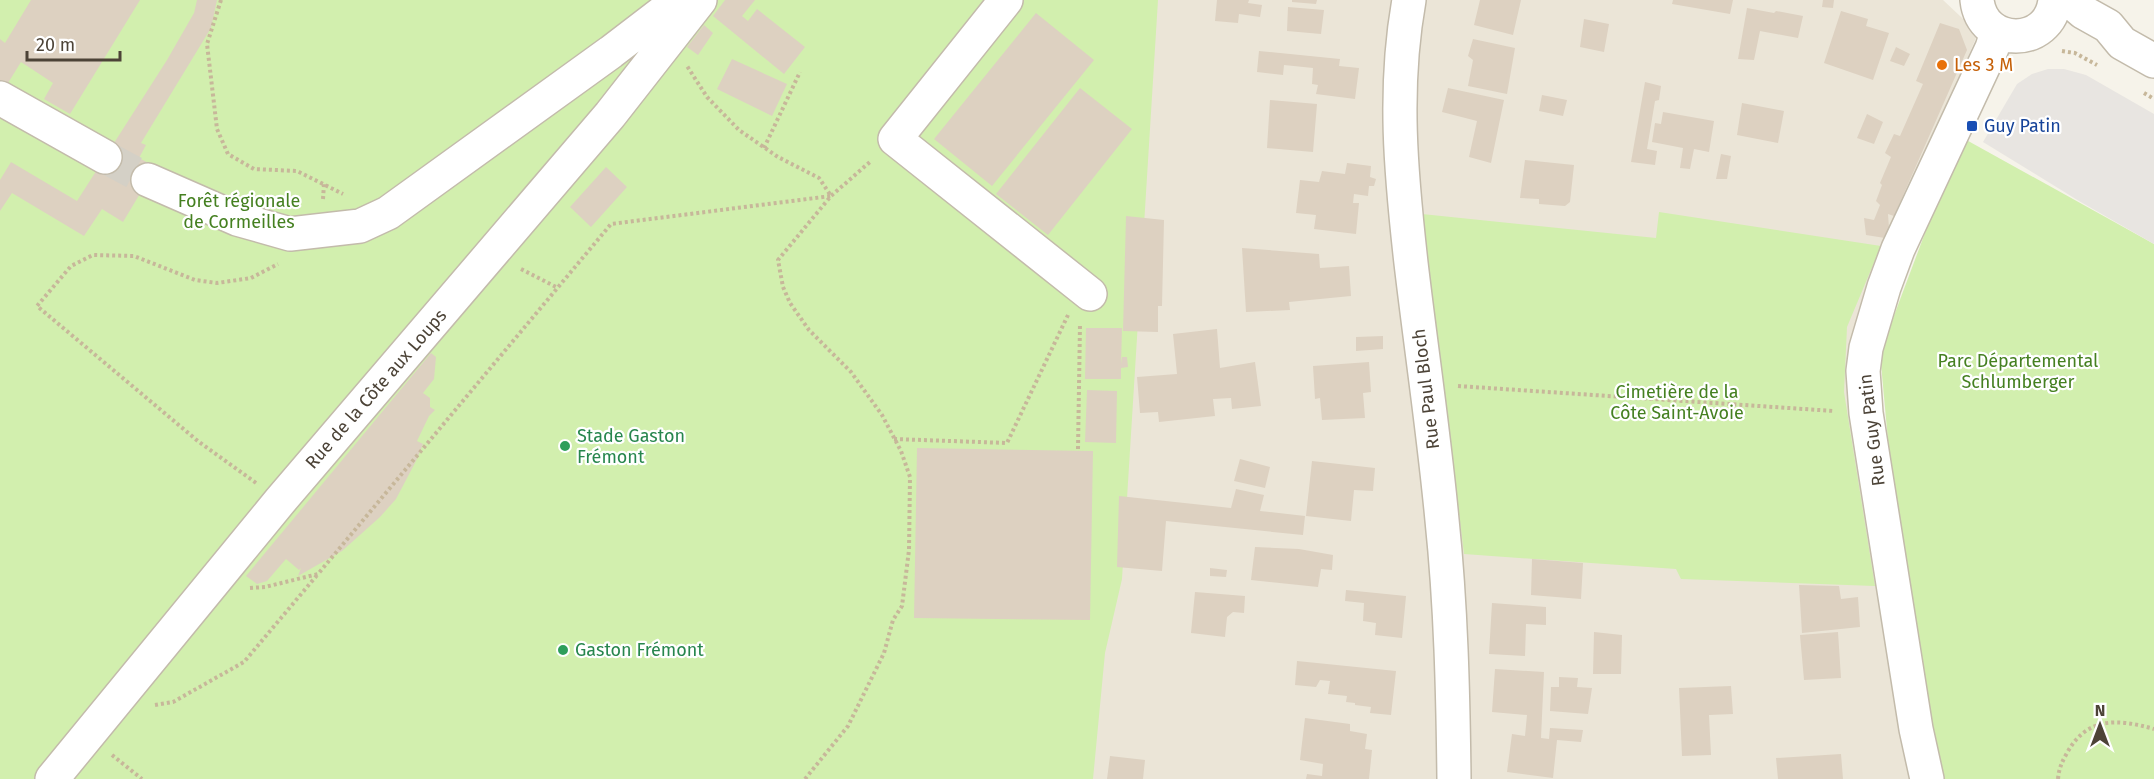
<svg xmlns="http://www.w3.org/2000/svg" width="2154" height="779" font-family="'Fira Sans',sans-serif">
	<rect width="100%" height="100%" fill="#f6f3ea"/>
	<path fill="#ebe5d7" d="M761,0H1943L1978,33L1861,313L1915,779H148Z"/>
	<path fill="#d2efae" d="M0,0H1158L1122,579L1105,653L1093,779H0Z
		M1961,137L2154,244V779H1938L1895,517L1880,353Z
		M1659,212L1881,246L1847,327L1844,392L1875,586L1681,579L1676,569L1464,554L1422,214L1656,238Z"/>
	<path fill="#e8e5e1" d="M2048,69H2064L2086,75L2154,114V244L2079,201L1983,142L2017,84L2032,74Z"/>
	<path fill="#ddd1c1" d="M31,0H140L70,114L44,99L53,83L21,62L0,96V39L5,43Z
		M197,0H217L211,28L141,143L146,145L139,158L156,167L123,222L102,209L84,236L12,193L0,211V180L11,162L77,201L167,60L194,13Z
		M725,0H755L742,16L748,21L757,9L805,47L784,74L713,16Z
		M1217,0H1249L1248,3L1262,5L1260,17L1239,14L1238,23L1215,21Z
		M1292,0H1317L1316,4L1292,2Z
		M1480,0H1521L1513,35L1474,25Z
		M1673,0H1733L1730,14L1672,4Z
		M1823,0H1834L1833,8L1822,7Z
		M1288,7L1324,10L1321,34L1287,31Z
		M1747,8L1774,13L1776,11L1803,16L1798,38L1760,31L1754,60L1738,59Z
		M1841,11L1868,19L1866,26L1889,33L1873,80L1824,63Z
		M1036,13L1094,60L992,186L934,139Z
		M1584,19L1609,24L1604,52L1580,47Z
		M1940,23L1959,29L1967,50L1894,216L1888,214L1889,228L1885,238L1866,235L1864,218L1874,220L1880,205L1876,201L1882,185L1880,183L1891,157L1885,153L1894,134L1900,136L1923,84L1916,81Z
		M704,25L713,33L698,55L687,47Z
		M1473,39L1515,48L1507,94L1468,86L1473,60L1468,56Z
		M1896,47L1910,54L1904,66L1890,61Z
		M1259,51L1340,59L1339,66L1359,68L1355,99L1316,94L1318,85L1312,84L1313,68L1284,65L1283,75L1257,72Z
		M732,59L787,84L772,116L717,89Z
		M1645,82L1661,86L1659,100L1655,101L1647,149L1657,151L1655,165L1631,162Z
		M1080,88L1132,129L1048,235L996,194Z
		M1448,88L1504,100L1491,163L1469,157L1477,121L1442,112Z
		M1542,95L1567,100L1563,116L1539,111Z
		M1270,100L1317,104L1313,152L1267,148Z
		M1742,103L1784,111L1778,143L1737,135Z
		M1663,112L1714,121L1709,152L1694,149L1690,169L1680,168L1683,148L1652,142L1655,123L1661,124Z
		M1867,114L1883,122L1874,144L1857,138Z
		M1721,154L1731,156L1727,179H1716Z
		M1525,160L1574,165L1570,202L1565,206L1539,204V199L1520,198Z
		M1347,163L1371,166L1370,177L1376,179L1374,186H1369L1368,196L1354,194L1353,203H1359L1356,234L1314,229L1316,215L1296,213L1300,180L1319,182L1322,171L1345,174Z
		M606,167L627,187L591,227L570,207Z
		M1126,216L1164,220L1162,306H1158V332L1123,331Z
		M1242,248L1319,254L1320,268L1349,266L1351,296L1289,302L1290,310L1246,312Z
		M1086,328H1122L1121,364L1122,357H1127L1128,367L1121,368V379H1085Z
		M1217,329L1220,368L1255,362L1261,406L1232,409L1231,398L1213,399L1215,416L1159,422L1158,412L1140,413L1137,377L1177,374L1173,334Z
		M1383,336V349L1356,351V337Z
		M431,353L436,357L434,379L423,393L430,398V407L435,410L429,416L417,441L423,444L416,461L396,499L380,517L342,551L298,576L301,568L299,570L286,559L267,581L257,584L246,576Z
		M1369,362L1371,392L1363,393L1365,418L1322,420L1320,398L1315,399L1313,366Z
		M1087,390L1117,391L1116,443L1085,442Z
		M917,448L1093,451L1090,620L914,618Z
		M1240,459L1270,467L1265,488L1234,481Z
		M1312,461L1375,468L1373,491L1354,490L1351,521L1306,516Z
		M1236,489L1264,495L1260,511L1305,516L1303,535L1166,521L1162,571L1117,567L1119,496L1231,508Z
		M1255,547L1299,549L1333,555L1332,570L1321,569L1318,587L1251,580Z
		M1532,559L1583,563L1581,599L1531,595Z
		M1210,568L1227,570L1226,577L1210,576Z
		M1799,585L1839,586L1841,599L1858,597L1860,627L1802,633Z
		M1346,590L1406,596L1402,638L1375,635L1376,623L1363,621L1364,603L1345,601Z
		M1195,592L1245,596L1244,613L1233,612L1227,617L1225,637L1191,633Z
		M1492,603L1546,607V625L1526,624L1525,656L1489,654Z
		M1594,632L1622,635L1621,674H1593Z
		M1838,632L1841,678L1804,680L1800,635Z
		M1297,661L1396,671L1391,715L1370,713L1371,707L1355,705V703L1346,702L1347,696L1328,694L1330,681L1320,680L1316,687L1295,685Z
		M1495,669L1544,672L1541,738L1549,739L1550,728L1583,730L1581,742L1557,740L1553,778L1507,772L1512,734L1525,736L1527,715L1492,712Z
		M1559,677L1578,678L1577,687L1592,688L1588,714L1550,711L1551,687H1559Z
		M1731,686L1733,714L1709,715L1711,755L1682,756L1679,688Z
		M1305,718L1350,724V731L1367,734L1365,749L1372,750L1369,779H1306L1307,774L1322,776L1323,764L1300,760Z
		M1841,754L1843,779H1778L1776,758Z
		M1110,756L1145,760L1143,779H1107Z"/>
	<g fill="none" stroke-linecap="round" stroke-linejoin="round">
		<path stroke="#d4d0c6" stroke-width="33" stroke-dasharray="33 16" stroke-linecap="butt" d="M105,157L148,180"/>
		<g stroke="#c3bbab" stroke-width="36">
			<path id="minor" d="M1006,0L895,139L1090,294
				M1409,0C1393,89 1401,174 1411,263C1421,348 1434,434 1442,520C1451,606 1453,693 1454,779
				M1977,0C1982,48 2050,48 2055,0
				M2069,0L2083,12L2108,26L2122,43L2154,61
				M0,98L105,157
				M148,180L237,219L290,234L360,226L388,213L611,52L679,0
				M52,779L280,501L610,115L700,0
				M1927,779L1916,729L1866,413L1863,371L1866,348L1884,287L1898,249L1992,48L1997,32"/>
		</g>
		<path stroke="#c7b79a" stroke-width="4" stroke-dasharray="3 3" stroke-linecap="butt" d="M221,0L207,44L217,129L228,154L254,169L297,171L343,194
			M2062,51L2075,53L2097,65
			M2144,93L2154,99
			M764,148L800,72
			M323,199L324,184
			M521,269L558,288
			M1458,386L1834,411
			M894,439L1007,443L1068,315
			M1078,449L1080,324
			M256,483L199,442L37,306L71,266L93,255L134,256L195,280L217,283L251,278L278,264
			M250,588L265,587L318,574L611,224L831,196L819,178L778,157L739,130L707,97L687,66
			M155,705L173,702L244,662L318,574
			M112,755L142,779
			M805,779L848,726L884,653L893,620L902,606L909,550L910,477L901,451L882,415L851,372L809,330L790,303L783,287L778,260L831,196L871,161
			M2058,779C2059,768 2062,762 2067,753C2087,716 2119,719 2154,729"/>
		<use href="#minor" stroke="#fff" stroke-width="33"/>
	</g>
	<circle fill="#e8710a" stroke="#fff" stroke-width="2" cx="1942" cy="65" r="6"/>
	<rect fill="#1a4fb4" stroke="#fff" stroke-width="2" x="1966" y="120" width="12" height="12" rx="3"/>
	<g fill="#2e9e5b" stroke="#fff" stroke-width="2">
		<circle cx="565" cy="446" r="6"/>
		<circle cx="563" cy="650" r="6"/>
	</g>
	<g text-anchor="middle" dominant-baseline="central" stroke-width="4.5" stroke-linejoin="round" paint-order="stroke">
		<g font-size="18" fill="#c56008" stroke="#fff" text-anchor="start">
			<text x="1954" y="65">Les 3 M</text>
		</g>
		<g font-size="18" fill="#164399" stroke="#fff" text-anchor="start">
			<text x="1984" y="126">Guy Patin</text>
		</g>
		<g font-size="18" fill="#458021" stroke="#fff">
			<text x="239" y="201">Forêt régionale<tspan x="239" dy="21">de Cormeilles</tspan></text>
			<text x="2018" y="361">Parc Départemental<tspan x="2018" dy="21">Schlumberger</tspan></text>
			<text x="1677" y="392">Cimetière de la<tspan x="1677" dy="21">Côte Saint-Avoie</tspan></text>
		</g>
		<g font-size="18" fill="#4c4337" stroke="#fff">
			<text transform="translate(376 389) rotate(-49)">Rue de la Côte aux Loups</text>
			<text transform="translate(1426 389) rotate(-97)">Rue Paul Bloch</text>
			<text transform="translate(1872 430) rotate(-97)">Rue Guy Patin</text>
		</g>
		<g font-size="18" fill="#27864d" stroke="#fff" text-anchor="start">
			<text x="577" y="436">Stade Gaston<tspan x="577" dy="21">Frémont</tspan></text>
			<text x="575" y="650">Gaston Frémont</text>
		</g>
	</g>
	<g transform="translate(2100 725)" stroke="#ffffff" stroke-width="4.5" paint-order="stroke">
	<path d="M0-4.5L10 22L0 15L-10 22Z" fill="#4c4337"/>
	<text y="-9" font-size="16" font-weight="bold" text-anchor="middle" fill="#4c4337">N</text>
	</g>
	<path d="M27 51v9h93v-9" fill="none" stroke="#4c4337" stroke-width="3"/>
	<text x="36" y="51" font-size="18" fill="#4c4337" stroke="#ffffff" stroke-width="4.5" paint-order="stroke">20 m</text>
</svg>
